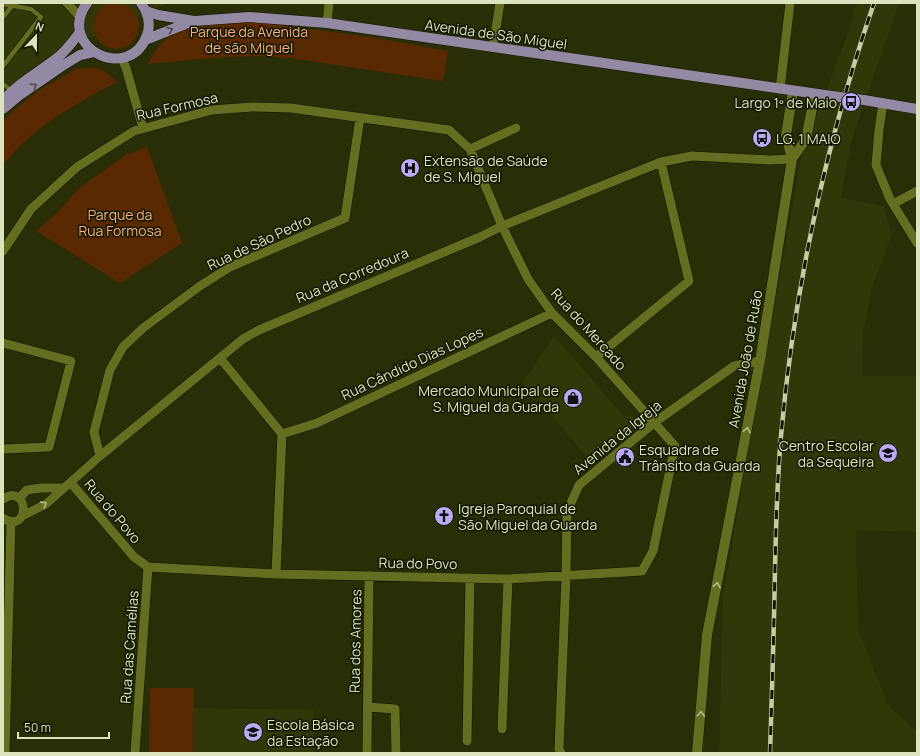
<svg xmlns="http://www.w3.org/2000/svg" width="920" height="756" font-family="Manrope,sans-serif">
	<rect width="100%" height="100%" fill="#2a2e06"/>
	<path fill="#323709" d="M3,3H167L47,57L3,95Z
		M858,3H899L851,142L841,198L883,206L892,234L872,288L863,332L862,376H917V532L856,530L858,629L888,705L917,732V753H719L723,597L747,458L801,158L854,17L852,16Z
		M554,336L623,415L637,417L641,421L592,463L523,382Z
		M193,708L314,710L313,753H193Z"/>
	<path fill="#592a01" d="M93 26a23 23 0 1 1 46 0a23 23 0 1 1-46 0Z
		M251,21L377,38L448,51L443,81L290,58L255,56L212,58L148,64C153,56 157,46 164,41C186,23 224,24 251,21Z
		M94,67L106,72L117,82C77,103 31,128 3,165V122L14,110L38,91L76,69Z
		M147,147L182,243L120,283L36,231L58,212L79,188L126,155Z
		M150,688H194L193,753H149Z"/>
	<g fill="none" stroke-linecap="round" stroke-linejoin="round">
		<g stroke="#131601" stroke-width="5.5">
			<path id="service" d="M3,4L31,9L41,17L3,66
				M3,17L12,6
				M3,84L12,91"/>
		</g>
		<g stroke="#131601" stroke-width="10">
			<path id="minor" d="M67,3L80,17
				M327,23L329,3
				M493,47L500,3
				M122,58L126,68L143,128
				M780,89L790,3
				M883,103L879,130L876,165L890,199L917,243
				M470,149L516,128
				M893,204L917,191
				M3,251L31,209L77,167L134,131L212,110L252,107L291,108L449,130L470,149L502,226L528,279L552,313L596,357L675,446L653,551L642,571L508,579L276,574L148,567L134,557L71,483
				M3,343L71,361L49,447L3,449
				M596,357L689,281L661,162
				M220,358L282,434L276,574
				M282,434L317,423L552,313
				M100,456L94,432L110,370L123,347L143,328L200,286L230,267L345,218L360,118
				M19,498L27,490L41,488H62
				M3,499C30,482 30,536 3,518
				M22,516L46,504L100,456L243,339L259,330L480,237L502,226L661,162L692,156L770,160L792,159
				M368,707L395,709L396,753
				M502,729L508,579
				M467,741L470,578
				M135,752L148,567
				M5,753L11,521
				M367,753L369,576
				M561,753L559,749L566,576L567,512L579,485L655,422L734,366L760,361"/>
		</g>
		<g stroke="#131601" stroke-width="11">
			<path id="secondary" d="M792,159L806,139L815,94
				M697,753L707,635L760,361L792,159L786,135L793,91"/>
		</g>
		<g stroke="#131601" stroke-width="11">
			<path id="primary" d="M87,3C55,48 130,84 147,35C151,24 148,13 141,3
				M146,11L158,15L194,21L249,17L327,23L832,96
				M145,40L193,21
				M864,100L917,109
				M3,101C19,82 38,73 57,58C67,50 73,41 80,32
				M3,109L21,94L62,66L80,55L94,52"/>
		</g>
		<use href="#service" stroke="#656d21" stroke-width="4.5"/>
		<use href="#minor" stroke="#656d21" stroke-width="9"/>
		<use href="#secondary" stroke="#656d21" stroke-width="10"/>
		<use href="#primary" stroke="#9489a2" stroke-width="10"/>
		<g stroke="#c6cca6" stroke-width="4.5">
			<path id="rail" d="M770,753C772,692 774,631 775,569C776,525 777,480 781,436C794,289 826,143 874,3"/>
		</g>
		<use href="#rail" stroke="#131600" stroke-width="3" stroke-dasharray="9" stroke-linecap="butt"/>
		<g stroke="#131601" stroke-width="11" stroke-linecap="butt">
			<path id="primary-bridge" d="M832,96L864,100"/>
		</g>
		<use href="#primary-bridge" stroke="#9489a2" stroke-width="10"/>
	</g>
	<defs><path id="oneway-chevron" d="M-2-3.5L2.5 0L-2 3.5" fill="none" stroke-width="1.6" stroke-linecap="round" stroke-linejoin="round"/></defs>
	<g stroke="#4d4a49">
		<use href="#oneway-chevron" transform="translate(170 30) rotate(-21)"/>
		<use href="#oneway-chevron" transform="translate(34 86) rotate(-34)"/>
	</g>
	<g stroke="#b3ba87">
		<use href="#oneway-chevron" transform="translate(747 430) rotate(-79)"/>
		<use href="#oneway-chevron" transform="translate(44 504) rotate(-32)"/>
		<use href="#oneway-chevron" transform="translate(717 585) rotate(-79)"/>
		<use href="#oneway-chevron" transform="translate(701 714) rotate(-86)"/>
	</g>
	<defs>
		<g id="bus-disc" transform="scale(1)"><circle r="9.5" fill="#bcaaf5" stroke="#131600"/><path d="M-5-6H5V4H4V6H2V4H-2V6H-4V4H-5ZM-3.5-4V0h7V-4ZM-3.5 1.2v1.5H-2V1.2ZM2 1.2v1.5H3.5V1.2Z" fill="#111"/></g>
		<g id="hospital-disc" transform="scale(1)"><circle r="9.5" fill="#bcaaf5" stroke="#131600"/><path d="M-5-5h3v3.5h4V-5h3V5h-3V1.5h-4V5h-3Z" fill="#111"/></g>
		<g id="shop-disc" transform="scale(1)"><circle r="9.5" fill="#bcaaf5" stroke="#131600"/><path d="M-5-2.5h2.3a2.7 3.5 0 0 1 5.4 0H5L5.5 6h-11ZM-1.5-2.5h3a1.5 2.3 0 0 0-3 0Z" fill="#111"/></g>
		<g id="school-disc" transform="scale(1)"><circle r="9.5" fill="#bcaaf5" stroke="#131600"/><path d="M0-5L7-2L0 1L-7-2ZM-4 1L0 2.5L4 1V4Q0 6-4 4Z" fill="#111"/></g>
		<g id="civic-disc" transform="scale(1)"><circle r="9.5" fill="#bcaaf5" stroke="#131600"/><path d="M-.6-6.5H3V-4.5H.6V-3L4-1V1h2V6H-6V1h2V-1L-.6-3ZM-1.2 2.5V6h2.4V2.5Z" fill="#111"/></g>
		<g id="church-disc" transform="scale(1)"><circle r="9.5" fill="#bcaaf5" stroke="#131600"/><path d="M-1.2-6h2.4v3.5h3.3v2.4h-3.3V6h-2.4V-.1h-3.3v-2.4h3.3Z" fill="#111"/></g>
	</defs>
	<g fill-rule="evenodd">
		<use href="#bus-disc" x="851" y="102"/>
		<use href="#bus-disc" x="762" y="138"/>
		<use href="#hospital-disc" x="410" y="168"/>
		<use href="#shop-disc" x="573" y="398"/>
		<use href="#school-disc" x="888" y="453"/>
		<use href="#civic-disc" x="625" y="457"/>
		<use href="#church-disc" x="444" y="516"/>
		<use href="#school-disc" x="253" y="732"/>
	</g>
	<g text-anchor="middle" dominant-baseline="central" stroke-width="3" stroke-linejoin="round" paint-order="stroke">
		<g font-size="14" fill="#fab281" stroke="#131600">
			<text x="249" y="31">Parque da Avenida<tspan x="249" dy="16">de são Miguel</tspan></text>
			<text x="120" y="214">Parque da<tspan x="120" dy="16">Rua Formosa</tspan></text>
		</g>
		<g font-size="14" fill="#dde3be" stroke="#131600">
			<text transform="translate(496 34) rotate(8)">Avenida de São Miguel</text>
			<text transform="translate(177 106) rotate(-13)">Rua Formosa</text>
			<text transform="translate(259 242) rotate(-25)">Rua de São Pedro</text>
			<text transform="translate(352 275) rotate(-23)">Rua da Corredoura</text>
			<text transform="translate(589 329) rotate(48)">Rua do Mercado</text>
			<text transform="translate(745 359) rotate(-80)">Avenida João de Ruão</text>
			<text transform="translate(412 363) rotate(-25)">Rua Cândido Dias Lopes</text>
			<text transform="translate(617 437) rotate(-39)">Avenida da Igreja</text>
			<text transform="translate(113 511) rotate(50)">Rua do Povo</text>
			<text transform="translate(418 563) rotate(1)">Rua do Povo</text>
			<text transform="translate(355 641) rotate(-89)">Rua dos Amores</text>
			<text transform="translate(129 647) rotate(-86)">Rua das Camélias</text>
		</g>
		<g font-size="14" fill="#dde3be" stroke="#131600" text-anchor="start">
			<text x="837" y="102" text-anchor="end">Largo 1º de Maio</text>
			<text x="776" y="138">LG. 1 MAIO</text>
			<text x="424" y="160">Extensão de Saúde<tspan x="424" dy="16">de S. Miguel</tspan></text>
			<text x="559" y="390" text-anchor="end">Mercado Municipal de<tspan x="559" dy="16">S. Miguel da Guarda</tspan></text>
			<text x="874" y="445" text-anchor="end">Centro Escolar<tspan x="874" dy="16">da Sequeira</tspan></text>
			<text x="639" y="449">Esquadra de<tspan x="639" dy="16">Trânsito da Guarda</tspan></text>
			<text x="458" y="508">Igreja Paroquial de<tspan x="458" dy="16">São Miguel da Guarda</tspan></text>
			<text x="267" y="724">Escola Básica<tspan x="267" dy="16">da Estação</tspan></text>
		</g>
	</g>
	<rect width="920" height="756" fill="none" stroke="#dde3be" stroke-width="8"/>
	<g transform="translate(36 36) rotate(22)" stroke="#131600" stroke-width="3" paint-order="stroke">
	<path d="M0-3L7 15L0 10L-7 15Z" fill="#dde3be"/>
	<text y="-6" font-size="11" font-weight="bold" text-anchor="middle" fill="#dde3be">N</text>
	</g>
	<path d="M18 732v6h91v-6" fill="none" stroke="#dde3be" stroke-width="2"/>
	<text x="24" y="732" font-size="12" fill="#dde3be" stroke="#131600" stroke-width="3" paint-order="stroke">50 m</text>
</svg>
